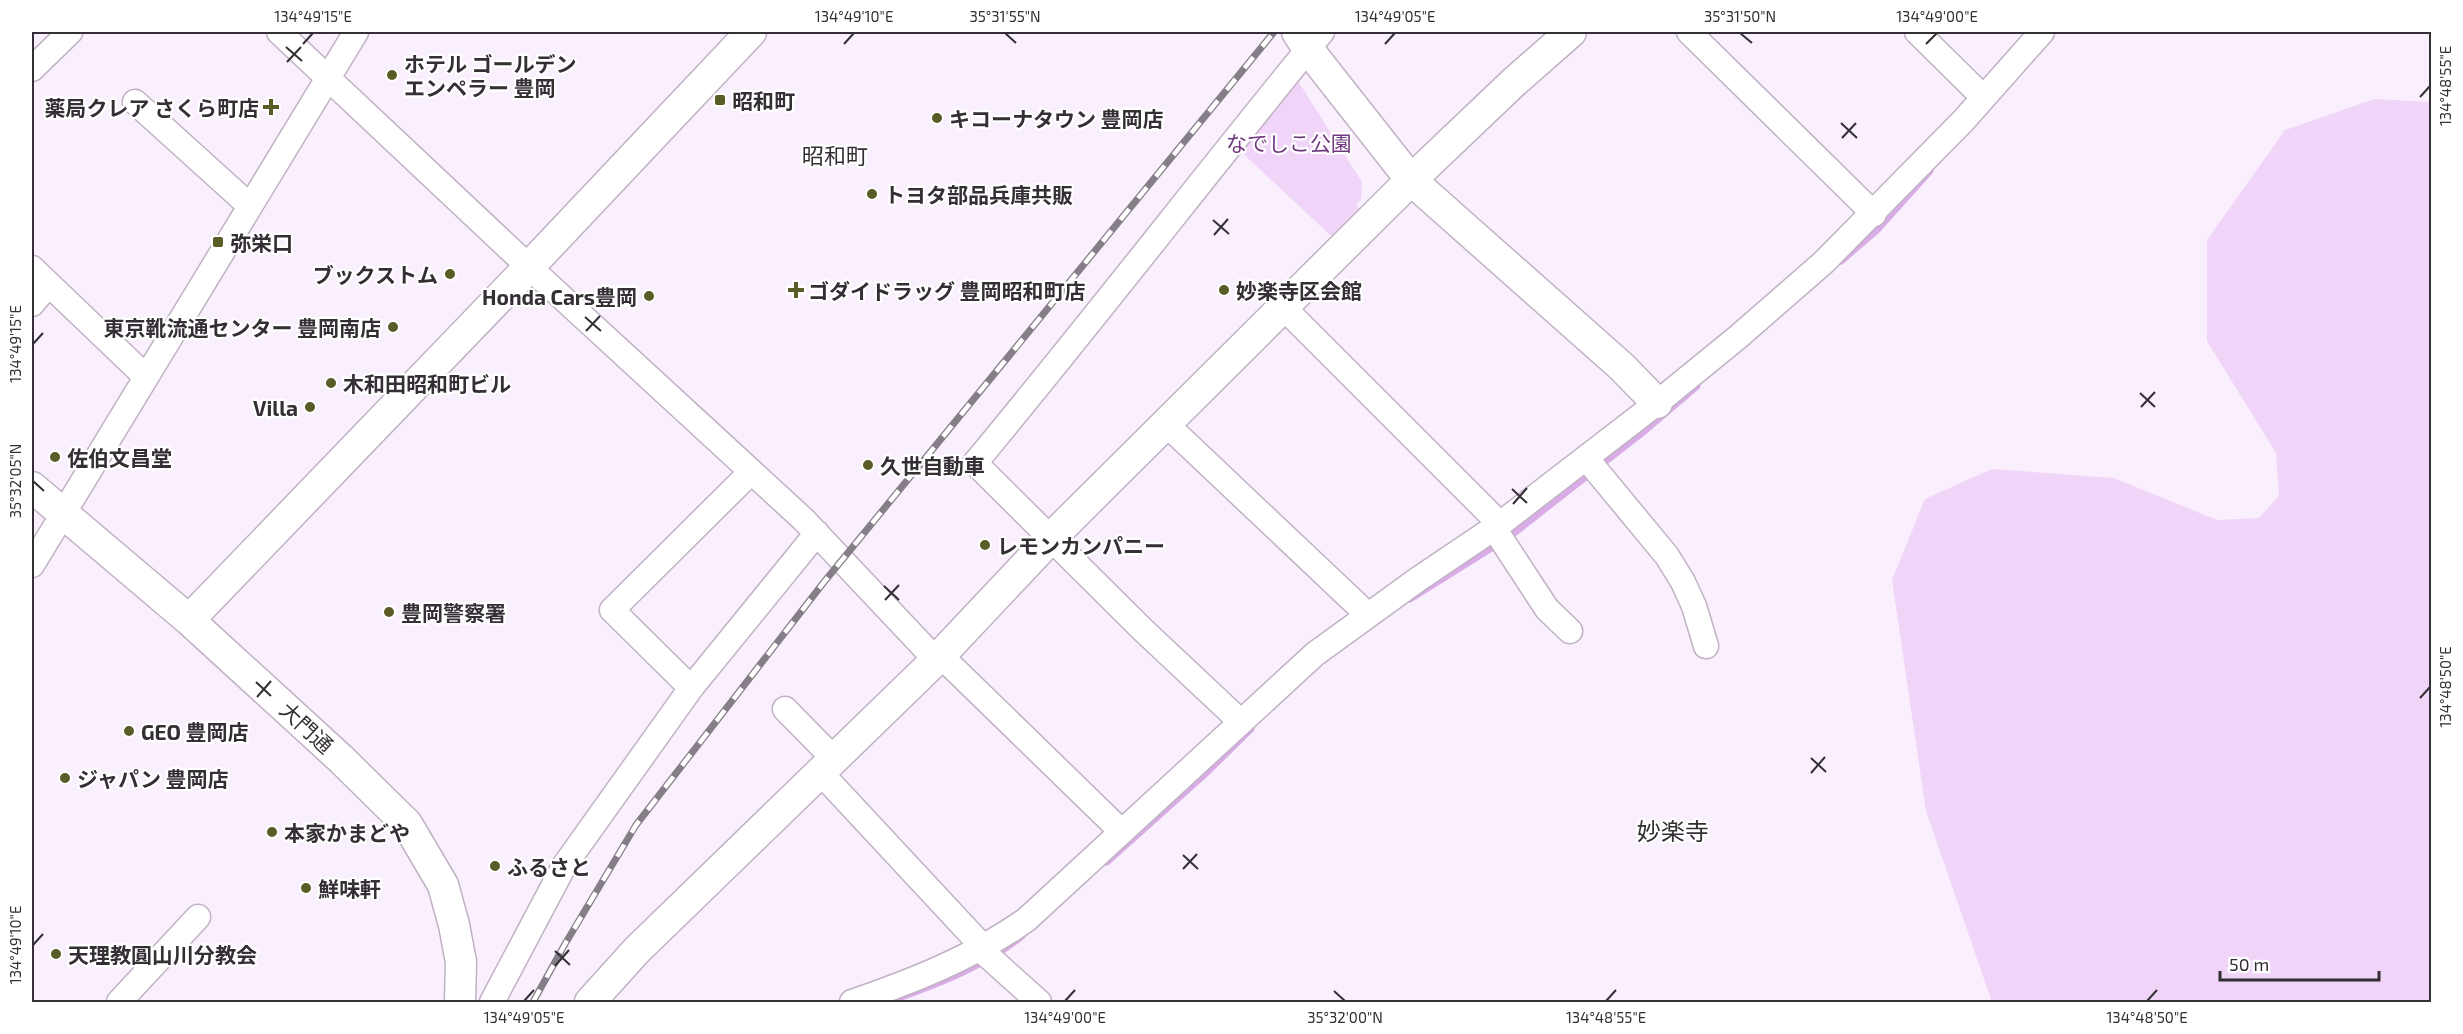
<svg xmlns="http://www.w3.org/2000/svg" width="2463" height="1034" font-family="'Exo 2','Noto Sans JP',sans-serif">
	<rect width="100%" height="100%" fill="#faeffd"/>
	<path fill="#f0d5f9" d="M1287,81H1298L1362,182L1361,199L1356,205L1362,211L1337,235H1330L1234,145Z
		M2374,99L2431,102V1002H1992L1926,811L1892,580L1925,499L1992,469L2114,478L2217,520L2259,518L2279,496L2276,453L2207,341V240L2285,130Z"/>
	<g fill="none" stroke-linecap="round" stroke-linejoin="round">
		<path stroke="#d9ace7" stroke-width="7" d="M1841,261L1878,229L1930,171
			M1410,599L1509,537L1643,432L1697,386
			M1107,862L1204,775L1251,729
			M888,1002C935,985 982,968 1022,936"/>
		<g stroke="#c0b2c4" stroke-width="27">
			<path id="minor" d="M279,32L529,267L804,520L936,660
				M1689,32L1874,214
				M1917,32L1983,97
				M32,69L70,32
				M135,102L250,206
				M32,268L146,377
				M32,304L48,285
				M1283,307L1500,524
				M1166,424L1368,615
				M1586,458L1667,556L1683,582L1694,606L1706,646
				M1494,528L1547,609L1570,631
				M32,565L356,32
				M940,655L1122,832
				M691,688L612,610L751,472
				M785,709L834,759
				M1241,722L1143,630L975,463C1093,321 1205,175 1322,32
				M820,772L983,947
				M979,948L1039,1002
				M119,1002L198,917
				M492,1002L564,866L691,688L817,533
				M852,1002C913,981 972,958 1026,920L1315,654L1417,580L1500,524L1657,403L1738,337L1824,262L1963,121L2042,32"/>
		</g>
		<g stroke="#c0b2c4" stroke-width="33">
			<path id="tertiary" d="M1297,32L1308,49L1411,180L1622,367L1657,403
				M32,487L189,620L341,759L407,824L443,885L454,925L461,962L460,1002
				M189,620L529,267L751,32
				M590,1002L637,950L936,660L1052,537L1411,180L1514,82L1571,32"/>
		</g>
		<use href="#minor" stroke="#fff" stroke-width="24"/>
		<use href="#tertiary" stroke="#fff" stroke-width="30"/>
		<g stroke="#867e87" stroke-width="7">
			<path id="rail" d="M533,1002L565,944L636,825L824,582L1274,32"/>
		</g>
		<use href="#rail" stroke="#fff" stroke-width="4.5" stroke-dasharray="14" stroke-linecap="butt"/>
	</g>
	<path fill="none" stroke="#342e35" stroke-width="2" d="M1005,33L1016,43M1740,33L1752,43M303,44L313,33M844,44L854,33M1385,44L1395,33M1926,44L1937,33M286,47L302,61M287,62L301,47M2420,97L2430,86M1841,123L1857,138M1842,138L1856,123M1213,220L1229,234M1214,235L1228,219M585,317L601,331M586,331L600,316M33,344L43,333M2140,393L2155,407M2141,407L2155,392M33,481L44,491M1512,489L1527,503M1513,504L1527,488M884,586L899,600M885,600L899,585M256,682L271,696M257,697L271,681M2420,698L2430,687M1811,758L1826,772M1811,773L1825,757M1183,855L1198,869M1183,869L1197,854M33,945L43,934M555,951L570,965M555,966L569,950M1334,991L1345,1001M524,1001L534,990M1065,1001L1075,990M1606,1001L1616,990M2147,1001L2157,990"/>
	<g fill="#5b5b28" stroke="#fff" stroke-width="2">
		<circle cx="392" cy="75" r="6"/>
		<rect x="714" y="94" width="12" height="12" rx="3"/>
		<path d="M268 98h6v6h6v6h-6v6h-6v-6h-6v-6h6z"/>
		<circle cx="937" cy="118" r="6"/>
		<circle cx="872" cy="194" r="6"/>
		<rect x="212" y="236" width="12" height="12" rx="3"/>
		<circle cx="450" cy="274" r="6"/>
		<path d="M793 281h6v6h6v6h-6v6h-6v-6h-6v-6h6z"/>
		<circle cx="1224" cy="290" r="6"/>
		<circle cx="649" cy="296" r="6"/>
		<circle cx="393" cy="327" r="6"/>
		<circle cx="331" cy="383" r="6"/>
		<circle cx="310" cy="407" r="6"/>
		<circle cx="55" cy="457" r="6"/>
		<circle cx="868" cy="465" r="6"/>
		<circle cx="985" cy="545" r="6"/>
		<circle cx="389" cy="612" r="6"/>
		<circle cx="129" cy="731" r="6"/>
		<circle cx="65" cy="778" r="6"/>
		<circle cx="272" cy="832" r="6"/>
		<circle cx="495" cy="866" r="6"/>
		<circle cx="306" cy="888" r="6"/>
		<circle cx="56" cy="954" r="6"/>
	</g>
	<g text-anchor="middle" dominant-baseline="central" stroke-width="4.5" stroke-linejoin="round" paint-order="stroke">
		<g font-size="21" font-weight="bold" fill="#342e35" stroke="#fff" text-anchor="start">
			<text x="404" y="63">ホテル ゴールデン<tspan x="404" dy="24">エンペラー 豊岡</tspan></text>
			<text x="732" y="100">昭和町</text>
			<text x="259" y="107" text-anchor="end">薬局クレア さくら町店</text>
			<text x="949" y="118">キコーナタウン 豊岡店</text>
			<text x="884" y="194">トヨタ部品兵庫共販</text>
			<text x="230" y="242">弥栄口</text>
			<text x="438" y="274" text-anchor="end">ブックストム</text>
			<text x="808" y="290">ゴダイドラッグ 豊岡昭和町店</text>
			<text x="1236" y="290">妙楽寺区会館</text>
			<text x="637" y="296" text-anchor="end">Honda Cars豊岡</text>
			<text x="381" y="327" text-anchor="end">東京靴流通センター 豊岡南店</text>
			<text x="343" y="383">木和田昭和町ビル</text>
			<text x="298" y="407" text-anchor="end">Villa</text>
			<text x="67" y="457">佐伯文昌堂</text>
			<text x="880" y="465">久世自動車</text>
			<text x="997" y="545">レモンカンパニー</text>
			<text x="401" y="612">豊岡警察署</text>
			<text x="141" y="731">GEO 豊岡店</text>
			<text x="77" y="778">ジャパン 豊岡店</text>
			<text x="284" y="832">本家かまどや</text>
			<text x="507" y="866">ふるさと</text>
			<text x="318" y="888">鮮味軒</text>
			<text x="68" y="954">天理教圓山川分教会</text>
		</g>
		<g font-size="21" fill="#70397f" stroke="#fff">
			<text x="1289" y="142">なでしこ公園</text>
		</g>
		<g font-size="21" fill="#342e35" stroke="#fff">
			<text transform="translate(307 727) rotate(43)">大門通</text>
		</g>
		<g font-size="22" fill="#342e35" stroke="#fff">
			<text x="835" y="155">昭和町</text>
		</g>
		<g font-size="24" fill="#342e35" stroke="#fff">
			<text x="1673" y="830">妙楽寺</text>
		</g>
	</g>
	<rect width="2463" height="1034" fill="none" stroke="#ffffff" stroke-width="66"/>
	<path d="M2220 971v9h159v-9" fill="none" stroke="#342e35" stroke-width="3"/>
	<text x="2229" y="971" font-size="18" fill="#342e35" stroke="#ffffff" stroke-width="4.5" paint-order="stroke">50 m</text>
	<rect x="33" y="33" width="2397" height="968" fill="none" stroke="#342e35" stroke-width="2"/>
	<g font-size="15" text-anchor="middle" fill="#342e35">
		<text x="313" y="22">134°49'15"E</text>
		<text x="854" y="22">134°49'10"E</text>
		<text x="1005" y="22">35°31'55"N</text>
		<text x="1395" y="22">134°49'05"E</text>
		<text x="1740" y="22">35°31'50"N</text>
		<text x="1937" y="22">134°49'00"E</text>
		<text transform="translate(2446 86) rotate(-90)" y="5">134°48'55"E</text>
		<text transform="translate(16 344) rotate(-90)" y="5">134°49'15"E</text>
		<text transform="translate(16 481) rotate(-90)" y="5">35°32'05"N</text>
		<text transform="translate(2446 687) rotate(-90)" y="5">134°48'50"E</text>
		<text transform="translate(16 945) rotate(-90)" y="5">134°49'10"E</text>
		<text x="524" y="1023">134°49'05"E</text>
		<text x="1065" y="1023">134°49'00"E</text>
		<text x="1345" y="1023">35°32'00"N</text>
		<text x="1606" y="1023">134°48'55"E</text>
		<text x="2147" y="1023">134°48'50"E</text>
	</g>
</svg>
